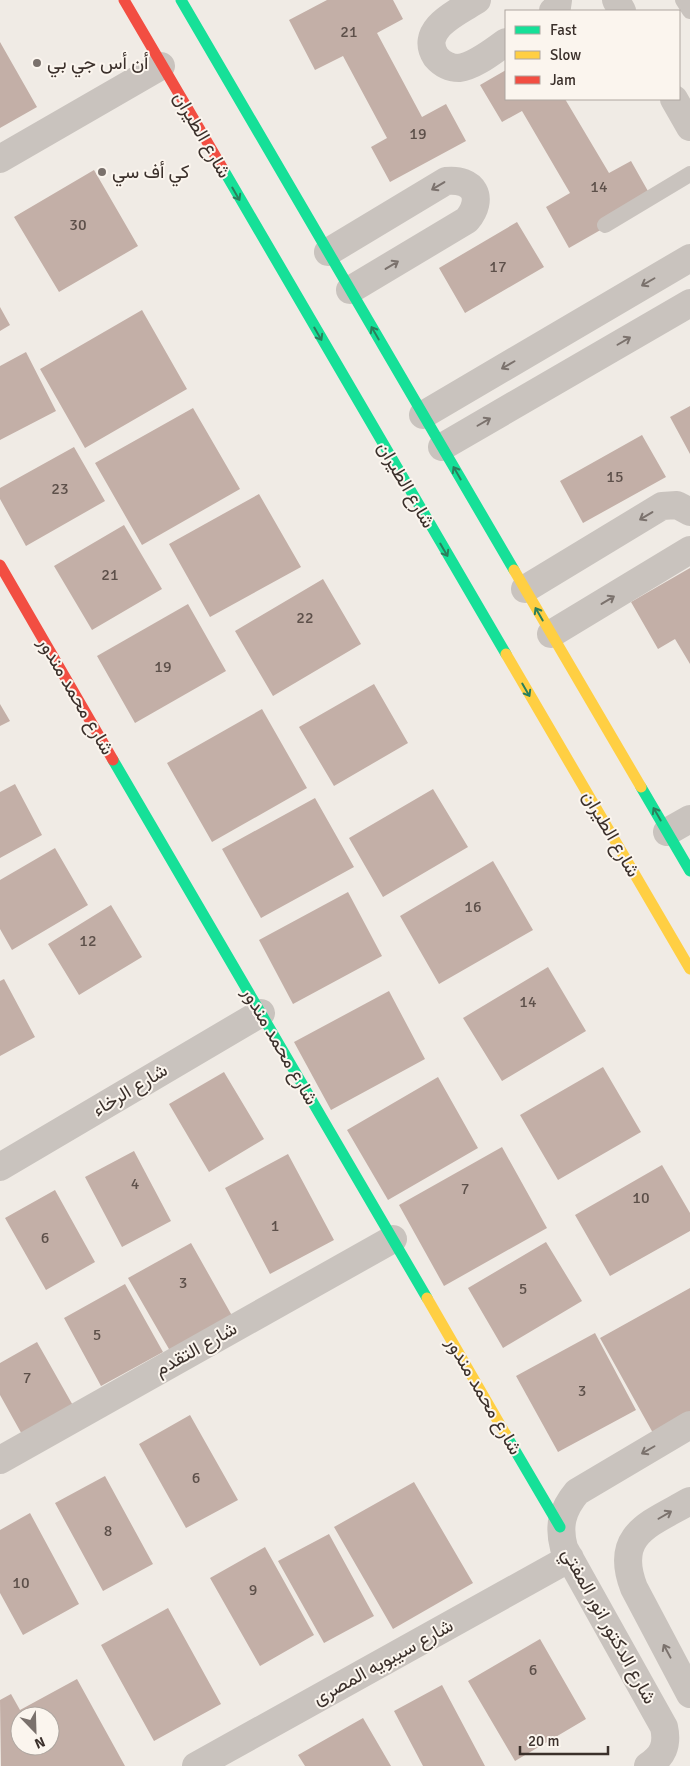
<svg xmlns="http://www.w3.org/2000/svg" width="690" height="1766" font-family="Signika,Vazirmatn,sans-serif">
	<rect width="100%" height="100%" fill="#f0ebe5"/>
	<path fill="#c3afa7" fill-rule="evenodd" d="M327,0H393L403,19L377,33L422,117L446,104L466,141L390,182L371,147L387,138L343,56L315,70L289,20Z
		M0,42L37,107L0,128Z
		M506,70V99H565L609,173L631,161L653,200L569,248L546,207L570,193L522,111L502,122L480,85Z
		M94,170L138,246L59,292L14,217Z
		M517,222L544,267L465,313L439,268Z
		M0,307L10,325L0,331Z
		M142,310L187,389L85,448L40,369Z
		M26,352L56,411L0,440V366Z
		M690,406V454L670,417Z
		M193,408L240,489L142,545L95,463Z
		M642,435L666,477L583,523L560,481Z
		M74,447L105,501L26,546L0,499V488Z
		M259,494L301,567L210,617L169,544Z
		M124,525L162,589L92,630L54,566Z
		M690,568V664L675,639L658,649L631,602Z
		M323,579L361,644L273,696L235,631Z
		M188,604L226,671L135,723L97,656Z
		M374,684L408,743L334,786L299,727Z
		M0,704L10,721L0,726Z
		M262,709L307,788L212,842L167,763Z
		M15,784L42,835L0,858V792Z
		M433,789L468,847L383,897L349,838Z
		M315,798L354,867L261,918L222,849Z
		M55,848L88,905L12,950L0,929V880Z
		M493,861L533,930L439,984L400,916Z
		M348,892L382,956L293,1004L259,940Z
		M111,905L142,957L79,995L48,944Z
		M548,967L586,1031L502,1081L463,1018Z
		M4,979L35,1037L0,1056V981Z
		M389,991L425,1059L331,1110L294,1042Z
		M603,1067L641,1132L558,1180L520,1115Z
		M224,1072L264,1139L209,1172L169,1104Z
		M438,1077L478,1148L388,1200L347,1130Z
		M502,1147L547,1228L444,1286L399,1205Z
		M134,1151L171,1221L122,1247L85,1177Z
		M288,1154L334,1240L270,1274L225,1188Z
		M662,1165L690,1213V1231L610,1276L575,1215Z
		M55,1190L95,1262L46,1290L5,1218Z
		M546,1242L582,1301L503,1348L468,1288Z
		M191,1243L235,1321L173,1356L128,1278Z
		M125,1284L163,1352L101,1386L64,1318Z
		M690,1288V1412L653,1433L600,1338Z
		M595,1333L636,1410L558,1452L516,1376Z
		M37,1342L75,1409L24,1438L0,1395V1363Z
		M190,1415L238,1500L186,1528L139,1444Z
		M105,1476L153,1564L103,1591L55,1503Z
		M414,1482L473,1583L393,1629L334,1527Z
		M30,1513L79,1604L23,1635L0,1593V1530Z
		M329,1534L374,1616L324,1643L278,1561Z
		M265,1547L314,1635L260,1666L210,1578Z
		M168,1608L221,1704L154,1741L101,1645Z
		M540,1639L586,1719L515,1761L468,1681Z
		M77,1679L125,1766H1L0,1700L11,1694L20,1710ZM20,1716H50V1746H20Z
		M442,1685L485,1766H423L394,1711Z
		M363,1718L391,1766H305L298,1755Z"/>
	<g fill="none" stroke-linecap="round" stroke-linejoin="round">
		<path stroke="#c9c3be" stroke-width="16" d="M683,0L690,11
			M605,225L690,174"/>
		<path stroke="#c9c3be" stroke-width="28" d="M477,0C458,12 418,29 436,57C442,64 450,68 459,68C475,66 493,51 506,42
			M616,0L622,11
			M553,11L557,7L558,0
			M674,99L690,127
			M0,159L161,66
			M328,252L446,181C474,178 485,198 467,220L350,290
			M423,415L690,258
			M442,447L690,303
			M525,589L662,506L677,505L690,512
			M551,634L690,550
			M667,832L690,819
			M0,1167L261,1013
			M0,1460L393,1239
			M690,1501C650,1524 613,1534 634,1588L690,1694
			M196,1766L570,1558
			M648,1766C663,1756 668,1745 664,1727L564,1548C558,1526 562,1510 577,1492L690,1425"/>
		<path stroke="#16e098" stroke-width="11" d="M181,0L514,570
			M223,169L506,654
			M113,760L427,1298
			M641,787L690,871
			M506,1435L560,1527"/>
		<path stroke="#ffcf43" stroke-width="11" d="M514,570L641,787
			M506,654L690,969
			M427,1298L506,1435"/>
		<path stroke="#f24e42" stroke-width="11" d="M124,0L223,169
			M0,565L113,760"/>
	</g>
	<defs><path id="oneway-shaft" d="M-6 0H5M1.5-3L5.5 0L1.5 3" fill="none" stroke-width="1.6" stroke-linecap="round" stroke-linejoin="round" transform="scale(1.25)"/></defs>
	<g stroke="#7b726d">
		<use href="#oneway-shaft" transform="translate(438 186) rotate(149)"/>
		<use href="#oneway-shaft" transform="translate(392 265) rotate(-31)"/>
		<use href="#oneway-shaft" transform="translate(648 282) rotate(150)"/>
		<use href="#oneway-shaft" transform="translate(624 341) rotate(-30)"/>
		<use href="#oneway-shaft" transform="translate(508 365) rotate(150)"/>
		<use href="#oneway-shaft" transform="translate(484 422) rotate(-30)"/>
		<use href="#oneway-shaft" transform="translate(646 516) rotate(149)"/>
		<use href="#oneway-shaft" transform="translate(608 600) rotate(-31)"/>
		<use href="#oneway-shaft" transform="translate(648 1450) rotate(150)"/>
		<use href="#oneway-shaft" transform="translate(665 1515) rotate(-30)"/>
		<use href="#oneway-shaft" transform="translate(667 1651) rotate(-118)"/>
	</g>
	<g stroke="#2a7f5c">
		<use href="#oneway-shaft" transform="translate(236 194) rotate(60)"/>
		<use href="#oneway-shaft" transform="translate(375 333) rotate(-120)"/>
		<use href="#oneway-shaft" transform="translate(318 334) rotate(60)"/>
		<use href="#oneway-shaft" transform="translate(457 473) rotate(-120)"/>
		<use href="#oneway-shaft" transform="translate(444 550) rotate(60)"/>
		<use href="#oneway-shaft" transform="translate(539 614) rotate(-120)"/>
		<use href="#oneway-shaft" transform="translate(526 690) rotate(60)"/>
		<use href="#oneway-shaft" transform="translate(657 814) rotate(-120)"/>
	</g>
	<g fill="#7a716c" stroke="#fbf5ee" stroke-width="2">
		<circle cx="37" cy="63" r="5"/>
		<circle cx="102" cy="172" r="5"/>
	</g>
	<g text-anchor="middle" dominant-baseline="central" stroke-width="4" stroke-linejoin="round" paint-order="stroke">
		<g font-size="16" fill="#5d504a">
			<text x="349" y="32">21</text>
			<text x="418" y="134">19</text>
			<text x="599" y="187">14</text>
			<text x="78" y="225">30</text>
			<text x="498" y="267">17</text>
			<text x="615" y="477">15</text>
			<text x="60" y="489">23</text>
			<text x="110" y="575">21</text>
			<text x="305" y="618">22</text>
			<text x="163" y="667">19</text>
			<text x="473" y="907">16</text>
			<text x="88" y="941">12</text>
			<text x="528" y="1002">14</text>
			<text x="135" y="1184">4</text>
			<text x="465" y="1189">7</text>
			<text x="641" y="1198">10</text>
			<text x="275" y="1226">1</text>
			<text x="45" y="1238">6</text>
			<text x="183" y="1283">3</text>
			<text x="523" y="1289">5</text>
			<text x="97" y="1335">5</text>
			<text x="27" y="1378">7</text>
			<text x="582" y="1391">3</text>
			<text x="196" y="1478">6</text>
			<text x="108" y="1531">8</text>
			<text x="21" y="1583">10</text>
			<text x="253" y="1590">9</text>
			<text x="533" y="1670">6</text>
		</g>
		<g font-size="19" fill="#3b302b" stroke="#fbf5ee" text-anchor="start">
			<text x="47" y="63">أن أس جي بي</text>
			<text x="112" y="172">كي أف سي</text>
		</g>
		<g font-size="19" fill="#3b302b" stroke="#fbf5ee">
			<text transform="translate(202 135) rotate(60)">شارع الطيران</text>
			<text transform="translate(406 485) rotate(60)">شارع الطيران</text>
			<text transform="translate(76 696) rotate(60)">شارع محمد مندور</text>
			<text transform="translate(611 834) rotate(60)">شارع الطيران</text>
			<text transform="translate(280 1046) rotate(60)">شارع محمد مندور</text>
			<text transform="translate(130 1090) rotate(-31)">شارع الرخاء</text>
			<text transform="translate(196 1349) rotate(-29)">شارع التقدم</text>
			<text transform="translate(484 1396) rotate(60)">شارع محمد مندور</text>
			<text transform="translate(609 1626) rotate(61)">شارع الدكتور انور المفتي</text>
			<text transform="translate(383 1662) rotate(-29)">شارع سيبويه المصرى</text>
		</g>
	</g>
	<rect x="505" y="10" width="175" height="90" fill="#fbf5ee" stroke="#aea6a0"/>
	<rect x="515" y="26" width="25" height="8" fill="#16e098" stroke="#aea6a0"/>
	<text x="550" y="35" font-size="15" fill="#3b302b">Fast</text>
	<rect x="515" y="51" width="25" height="8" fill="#ffcf43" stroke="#aea6a0"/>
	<text x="550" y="60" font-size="15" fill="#3b302b">Slow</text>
	<rect x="515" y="76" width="25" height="8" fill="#f24e42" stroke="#aea6a0"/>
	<text x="550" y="85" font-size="15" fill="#3b302b">Jam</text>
	<g transform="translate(35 1731) rotate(157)"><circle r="24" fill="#fbf5ee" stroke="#aea6a0"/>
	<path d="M0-4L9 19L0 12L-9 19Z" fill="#7a716c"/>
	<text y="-8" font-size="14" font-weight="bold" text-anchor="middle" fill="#3b302b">N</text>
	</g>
	<path d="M520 1746v8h88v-8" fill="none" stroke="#3b302b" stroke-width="2.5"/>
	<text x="528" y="1746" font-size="15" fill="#3b302b" stroke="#fbf5ee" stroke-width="4" paint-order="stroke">20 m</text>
</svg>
